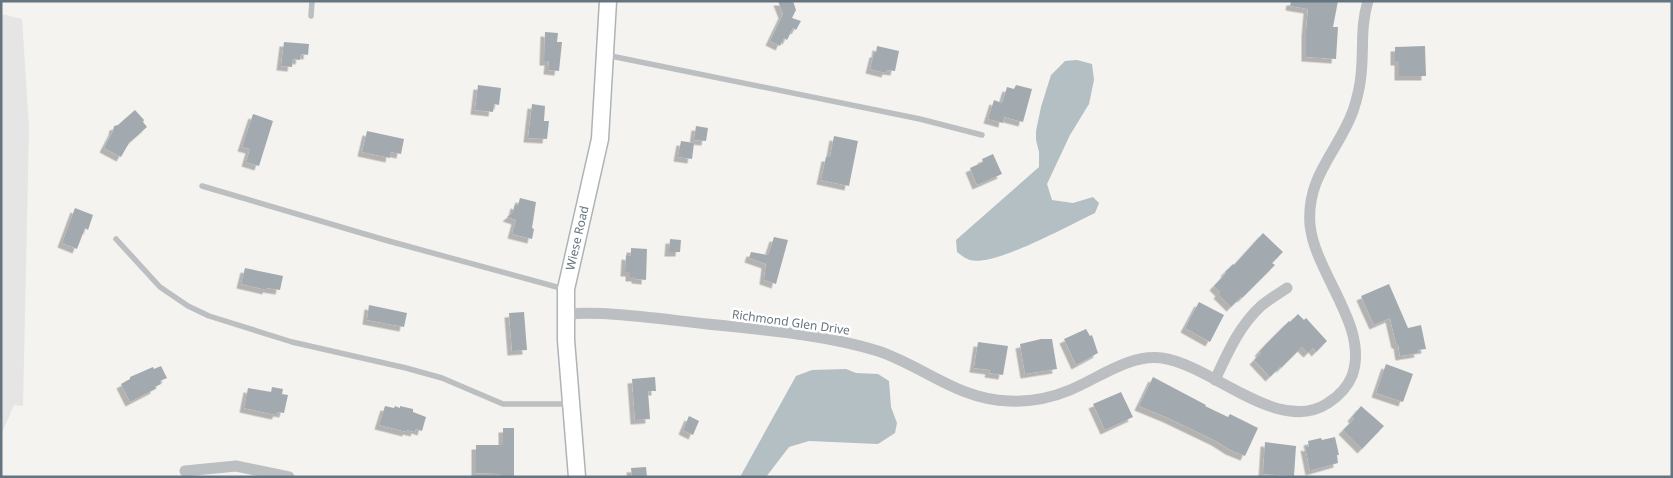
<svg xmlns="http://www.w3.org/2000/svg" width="1673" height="478" font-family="'Noto Sans',sans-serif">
	<defs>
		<filter id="shadow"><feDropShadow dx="-4.5" dy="4.5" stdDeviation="0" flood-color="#0004"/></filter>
	</defs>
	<rect width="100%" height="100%" fill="#f4f3f0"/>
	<path fill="#e4e5e4" d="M1,14L22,19L29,127L23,406L14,405L1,435Z"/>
	<path fill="#b3bfc2" d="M1077,60L1092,64L1094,80L1089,104L1070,135L1047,184L1052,200L1073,203L1093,197L1099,203L1095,213C1071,224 995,267 970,260C966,259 961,255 957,252L956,240L1039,167V152L1036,140V131L1041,107L1051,75L1065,61Z
		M846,369L856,373L878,374L889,381L891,407L897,423L895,433L878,444L809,441L789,447L766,477H740L796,376L812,370Z"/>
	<path fill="#a3aaaf" filter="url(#shadow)" d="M778,1H793L796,10L792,18L801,21L796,30L793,28L787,40L784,38L780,46L770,41L783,14Z
		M1291,1H1338L1333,27H1338L1336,59L1306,57V32L1308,9L1290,6Z
		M545,32L558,33L557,42H562L559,71L548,70L549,61H544Z
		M284,42L309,44L308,55L301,54L300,60L293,59L292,67L281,66Z
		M877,46L899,51L895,71L887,70L886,73L870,69L874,53H876Z
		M1425,46L1426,76H1399V61H1395V47Z
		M478,85L501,88L499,105L494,104L493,112L475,110Z
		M1016,85L1032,89L1023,122L1004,117L1003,123L988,119L994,100L1002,103L1007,87L1014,89Z
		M532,104L545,106L544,121H549L547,139L528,138Z
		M135,110L144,120L143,122L147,127L129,143L121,157L104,148L113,131L114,126L118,125Z
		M253,114L273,121L259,166L246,162L250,149L242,147Z
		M696,126L708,128L706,141L694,140Z
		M367,131L404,139L401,154L391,152L390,158L362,152Z
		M834,136L858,141L849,186L821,180L826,157H830Z
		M681,141L694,143L692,159L678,157Z
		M993,154L1002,174L977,185L970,168L983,162L982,159Z
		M520,198L536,202L532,228L534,229L532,239L512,234L516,220L507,217L513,212L515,204L518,205Z
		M75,208L93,215L88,230L85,228L77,249L62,243Z
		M1263,233L1283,252L1272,263L1275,265L1242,298L1241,297L1231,307L1218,294L1220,292L1214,286L1226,273L1225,272L1233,264L1234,265Z
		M774,237L788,240L776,284L764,280L766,264L749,258L751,252L768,255Z
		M670,239L681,240L680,252H669Z
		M631,248L647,249L646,280L636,279V277H630V272H625L626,255L631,256Z
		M245,268L283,276L280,290L267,288V290L241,284Z
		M1389,284L1408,328L1421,325L1426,349L1418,350L1419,353L1400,356L1398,344H1396L1390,318L1374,325L1364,303L1361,296Z
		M1199,302L1224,315L1210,342L1185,328Z
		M369,305L407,313L404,327L367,320Z
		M524,312L527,350L512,351L509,313Z
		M1298,314L1304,320L1306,318L1327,341L1316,352L1313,348L1308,353L1302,347L1281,368L1280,367L1270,377L1254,360L1261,353L1259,352L1265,345L1289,321L1290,322Z
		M1086,329L1090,336L1092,335L1098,353L1076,365L1064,339Z
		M1041,339H1052L1057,369L1025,374L1020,344Z
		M978,342L1008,346L1003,375L989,373L990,370L974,368Z
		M1386,364L1413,374L1403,402L1376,393Z
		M161,366L167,378L160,381L161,384L155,387V389L130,402L121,384L130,379V377L153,367L154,369Z
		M655,377L656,391H648L650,419L635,420L632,379Z
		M1153,377L1206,405L1205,406L1228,417L1230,414L1258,428L1245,456L1230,450L1216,441L1168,418L1139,406Z
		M272,387L283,389L282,394L288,395L284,413L278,412L276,415L244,408L248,388L271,392Z
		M1121,392L1133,417L1105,430L1093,404Z
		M385,406L394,408L395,406L400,408V406L413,409V412L426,417L422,431L416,429L415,432L407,430V432L379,425Z
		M1361,406L1384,426L1362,449L1343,430L1354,419L1352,417Z
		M689,416L699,421L693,435L683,430Z
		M503,428H514V477H500V474L476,473V445H503Z
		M1335,437L1339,455H1337L1338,463L1310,471L1305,446L1309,447L1308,441L1321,438L1322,440Z
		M1265,442L1296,446L1294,476L1263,474Z
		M646,467L647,477H632L631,468Z"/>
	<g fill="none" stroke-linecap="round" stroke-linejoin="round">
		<g stroke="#adb3b7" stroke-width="19">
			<path id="secondary" d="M577,477L566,340V289L600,139L608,1"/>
		</g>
		<path stroke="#bbbfc2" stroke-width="5.5" d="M311,16L312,1
			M606,55L920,119L982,135
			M202,186L385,240L564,289
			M116,239L160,287L188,306L209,316L292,342L406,368L442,378L503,404H570"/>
		<path stroke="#bbbfc2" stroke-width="11" d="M565,314C612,311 660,319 707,324C763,330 823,334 878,351C923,366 959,400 1009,401C1030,402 1051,398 1070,390C1099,378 1129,354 1162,358C1212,365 1279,436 1328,403C1339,396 1347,388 1352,376C1370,327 1315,274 1310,225C1306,176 1338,152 1353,111C1357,99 1360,87 1361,75C1364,49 1360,27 1368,1
			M1215,380C1227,354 1239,326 1261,306C1269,299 1278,294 1287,288
			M185,471L236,466L289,477"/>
		<use href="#secondary" stroke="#fff" stroke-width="16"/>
	</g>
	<g text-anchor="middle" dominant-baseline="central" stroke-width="5" stroke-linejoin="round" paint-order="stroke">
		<g font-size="12" fill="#65757f" stroke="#fff">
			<text transform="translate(577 238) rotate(-77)">Wiese Road</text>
			<text transform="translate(791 322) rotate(8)">Richmond Glen Drive</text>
		</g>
	</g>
	<rect width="1673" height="478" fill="none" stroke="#65757f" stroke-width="5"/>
</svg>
